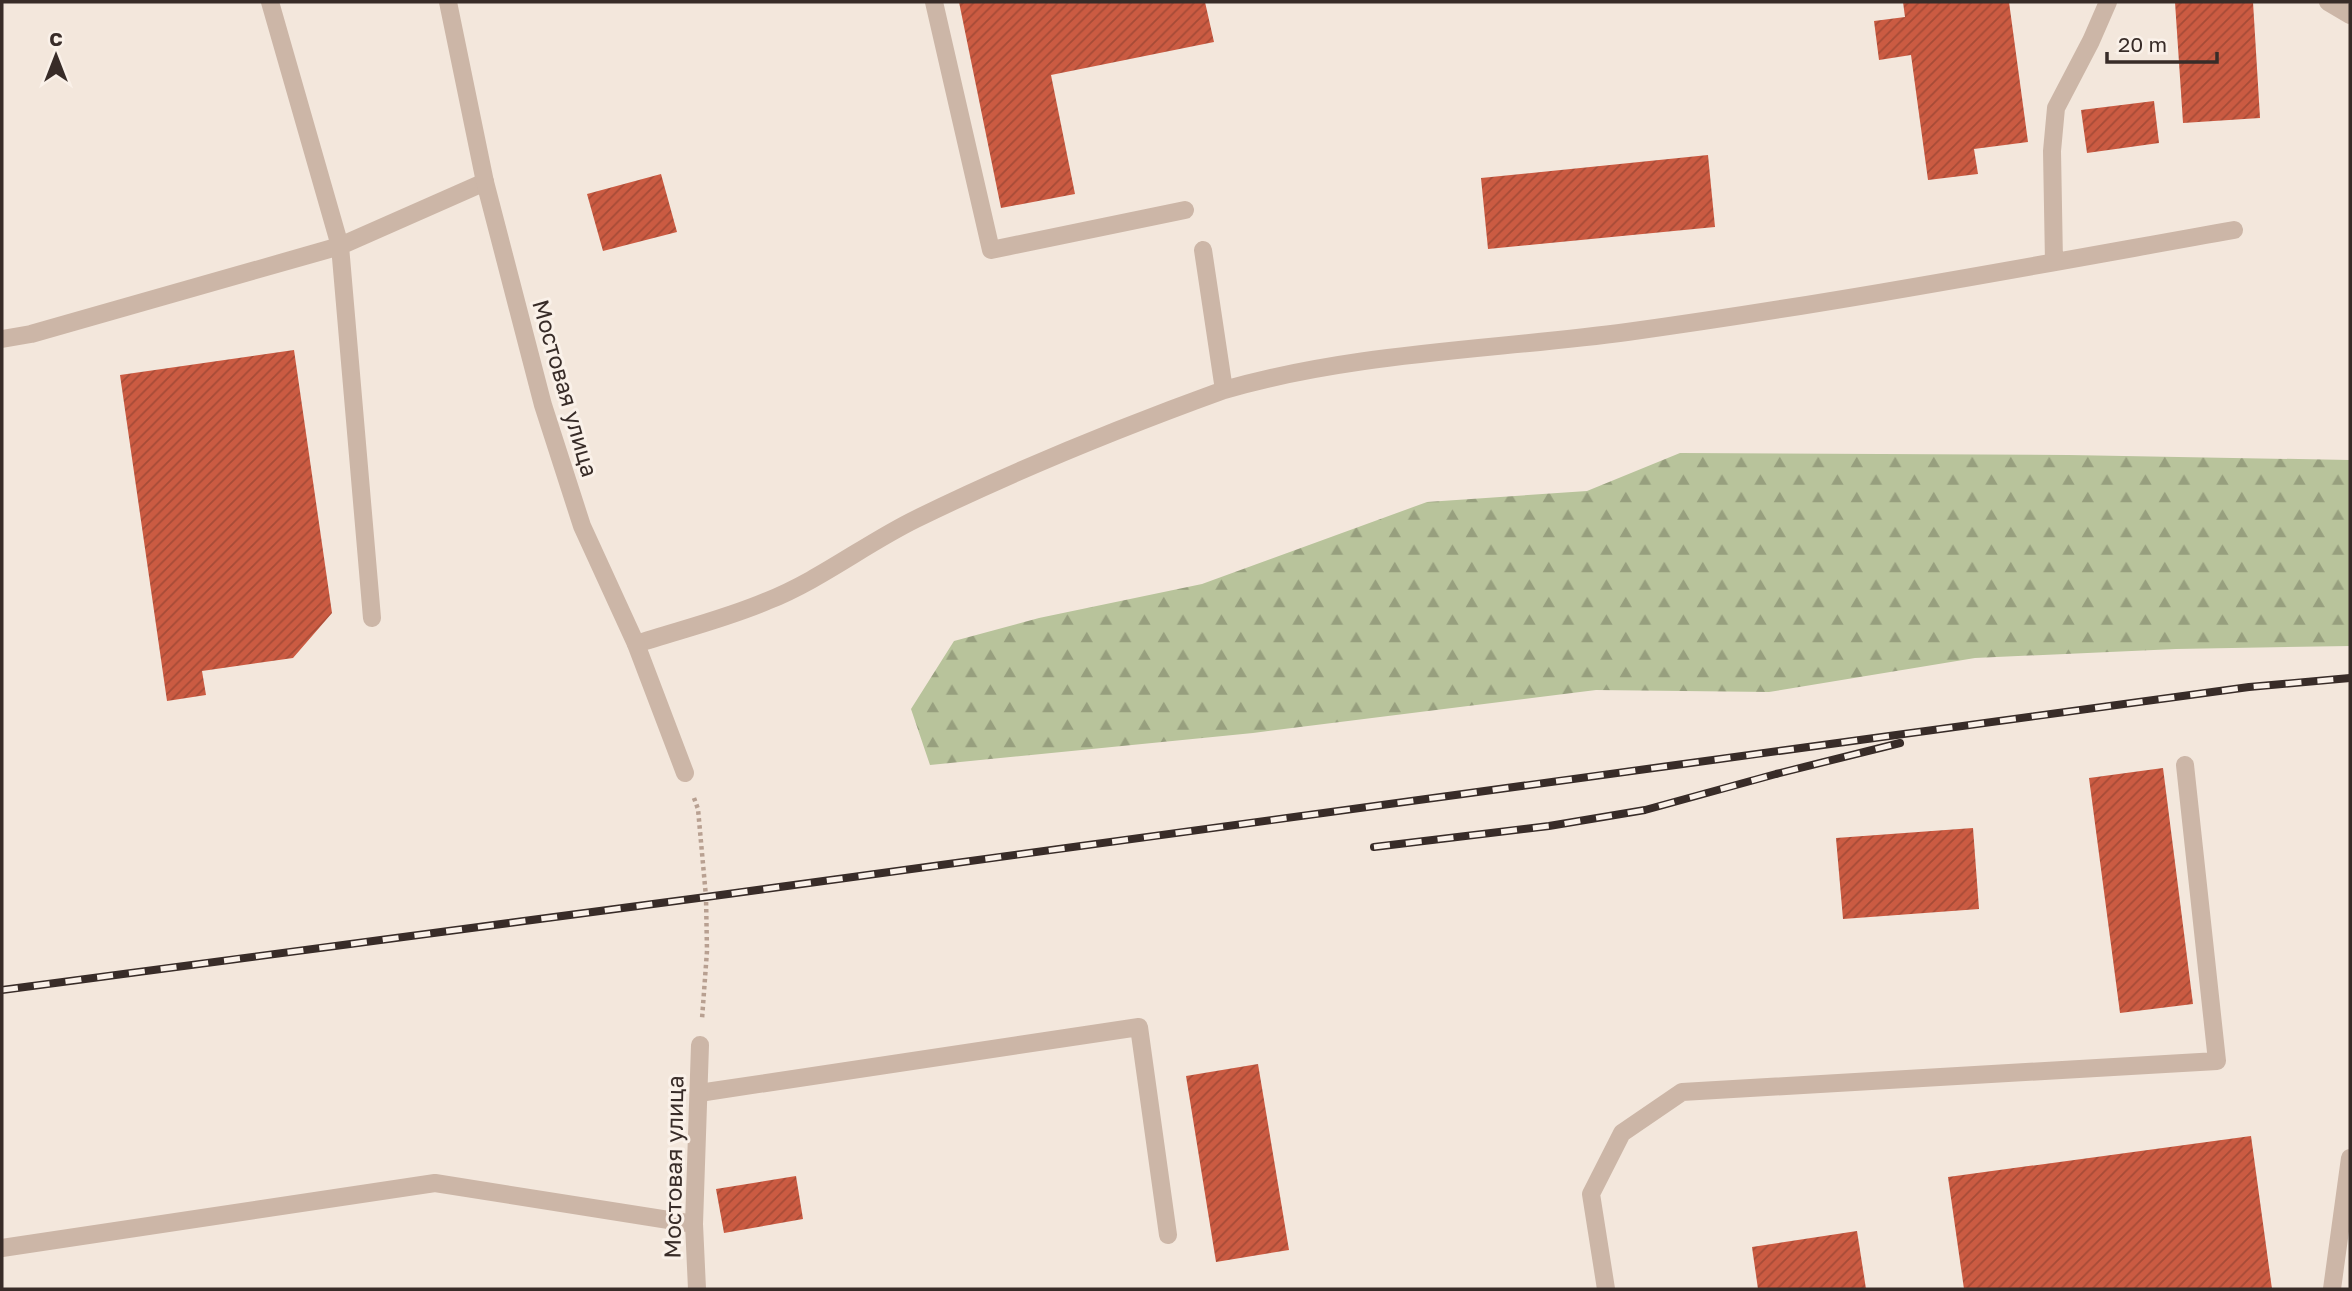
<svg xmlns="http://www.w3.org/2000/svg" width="2352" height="1291" font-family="'Golos Text',sans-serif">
	<defs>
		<pattern id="forest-firs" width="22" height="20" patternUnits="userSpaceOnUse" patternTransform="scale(1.75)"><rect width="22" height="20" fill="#b8c39b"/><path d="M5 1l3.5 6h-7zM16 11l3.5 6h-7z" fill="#979f7e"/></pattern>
		<pattern id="building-hatch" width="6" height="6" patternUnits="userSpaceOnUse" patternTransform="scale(1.75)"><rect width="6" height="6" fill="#cb5b42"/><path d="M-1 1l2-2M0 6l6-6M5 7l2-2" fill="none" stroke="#a64b37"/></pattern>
	</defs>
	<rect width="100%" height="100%" fill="#f3e7dc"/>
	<path fill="url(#forest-firs)" d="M1680,453L2069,455L2350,460V646L2176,649L1975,658L1769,692L1596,690L1253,733L930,765L911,709L954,641L1039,618L1202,584L1427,502L1587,491Z"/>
	<path fill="url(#building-hatch)" d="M959,2H1205L1214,42L1051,75L1075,194L1001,208Z
		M1903,2H2009L2028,142L1974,149L1978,174L1928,180L1911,55L1879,60L1874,21L1905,17Z
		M2175,2H2253L2260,118L2183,123Z
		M2154,101L2159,143L2087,153L2081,110Z
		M1708,155L1715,227L1488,249L1481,178Z
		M661,174L677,232L603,251L587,194Z
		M294,350L332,613L293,658L202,671L206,695L167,701L120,375Z
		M2163,768L2193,1004L2120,1013L2089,778Z
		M1973,828L1979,909L1843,919L1836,838Z
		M1258,1064L1289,1250L1216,1262L1186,1076Z
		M2251,1136L2272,1289H1964L1948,1177Z
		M796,1176L803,1219L724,1233L716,1189Z
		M1857,1231L1866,1289H1758L1752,1247Z"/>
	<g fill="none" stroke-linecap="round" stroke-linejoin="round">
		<path stroke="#b8a091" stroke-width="4.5" stroke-dasharray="3.5 3.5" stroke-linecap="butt" d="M694,798L698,809L706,897L707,951L702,1019"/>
		<path stroke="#ccb6a7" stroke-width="18" d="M270,2L340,246L372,618
			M934,2L991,250L1185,210
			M2328,2L2350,15
			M2054,262L2052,151L2056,108L2091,41L2108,2
			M2,339L31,334L340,246L485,182
			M1224,390C1355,352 1493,350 1627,332C1830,304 2032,266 2234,230
			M636,644C679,630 725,619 767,601C820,580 865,544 916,519C1016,470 1119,428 1224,390L1203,250
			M699,1093L1139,1027L1168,1235
			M2,1248L435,1183L694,1224
			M1606,1289L1591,1194L1622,1133L1682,1092L2217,1061L2185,765
			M2332,1289L2350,1158"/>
		<path stroke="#ccb6a7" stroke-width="18" d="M448,2L485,182L543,405L582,526L636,644L685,773
			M697,1289L694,1224L700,1045"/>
		<g stroke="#382c28" stroke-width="8">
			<path id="rail" d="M1374,847L1549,826L1645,810L1776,774L1900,743
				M2,990L706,897L2249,687L2350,678"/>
		</g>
		<use href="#rail" stroke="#faf1e9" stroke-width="5" stroke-dasharray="16" stroke-linecap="butt"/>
	</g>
	<g text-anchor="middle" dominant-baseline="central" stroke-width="6" stroke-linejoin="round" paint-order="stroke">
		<g font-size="23" fill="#382c28" stroke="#faf1e9">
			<text transform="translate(566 388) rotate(74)">Мостовая улица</text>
			<text transform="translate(673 1167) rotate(-89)">Мостовая улица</text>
		</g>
	</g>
	<rect width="2352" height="1291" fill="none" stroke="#382c28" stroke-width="7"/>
	<g transform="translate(56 56)" stroke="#faf1e9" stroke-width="5" paint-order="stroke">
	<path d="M0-5L12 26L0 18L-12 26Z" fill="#382c28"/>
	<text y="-10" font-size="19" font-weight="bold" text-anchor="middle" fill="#382c28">С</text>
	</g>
	<path d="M2107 52v10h110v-10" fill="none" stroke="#382c28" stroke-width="3.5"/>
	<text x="2118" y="52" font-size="21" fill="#382c28" stroke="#faf1e9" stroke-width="5" paint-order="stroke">20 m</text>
</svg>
